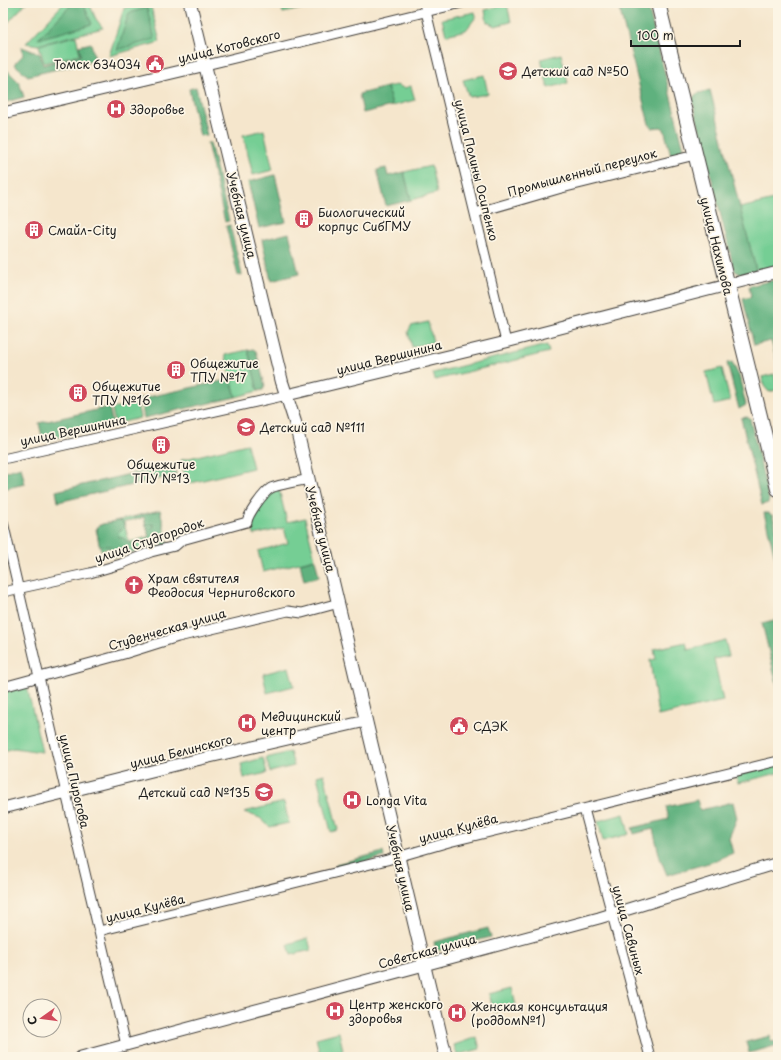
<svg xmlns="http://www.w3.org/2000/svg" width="781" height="1060" font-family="'Playpen Sans',sans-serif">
	<rect width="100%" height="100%" fill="#fcf5e5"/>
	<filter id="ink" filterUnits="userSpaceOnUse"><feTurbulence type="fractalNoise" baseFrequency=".025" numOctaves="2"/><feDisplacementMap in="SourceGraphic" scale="8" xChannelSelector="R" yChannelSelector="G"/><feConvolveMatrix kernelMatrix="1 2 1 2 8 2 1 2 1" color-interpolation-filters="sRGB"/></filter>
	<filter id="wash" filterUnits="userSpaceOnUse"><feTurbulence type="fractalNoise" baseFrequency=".012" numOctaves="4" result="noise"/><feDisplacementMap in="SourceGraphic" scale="16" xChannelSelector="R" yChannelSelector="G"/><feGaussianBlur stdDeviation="0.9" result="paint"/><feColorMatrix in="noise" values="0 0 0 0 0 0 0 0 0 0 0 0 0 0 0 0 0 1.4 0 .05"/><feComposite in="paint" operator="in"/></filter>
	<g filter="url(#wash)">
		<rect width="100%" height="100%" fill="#f5e6cc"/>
		<path fill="#74ce94" stroke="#487558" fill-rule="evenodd" d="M12,3H26L3,28V12Z
			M64,3H89L96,19L103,28L38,45L26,43Z
			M142,3H150L160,42L109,56L124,8Z
			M280,3H313L314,6L283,13Z
			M507,4L511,22L495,26L487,22L485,10Z
			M475,12L476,17L466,30L446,35L442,19Z
			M76,36L80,54L44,63L39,45Z
			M561,54L568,83L548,88L541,59Z
			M484,75L488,94L469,97L463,80Z
			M396,85L404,88L411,86L415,100L392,106L387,87Z
			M264,130L273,170L253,175L243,135Z
			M431,166L437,193L411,200L404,172Z
			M778,199V265L756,270L740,208Z
			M428,322L433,342L412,347L408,332L411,326Z
			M547,345L549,352L435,380L433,373Z
			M248,350L258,391L236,397L225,355Z
			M722,368L730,401L714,405L706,372Z
			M774,374L777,387L776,390L769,392L764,386L762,377Z
			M137,403L140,418L115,424L112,409Z
			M247,444L253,468L187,484L181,460Z
			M279,489L287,522L305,518L315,559L263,572L258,551L288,543L284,528L254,535L251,521L252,516L271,493Z
			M160,510L168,544L113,557L110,548L101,550L96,529L100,525ZM144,517L149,537L129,542L124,522Z
			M725,640L729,656L714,659L723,701L658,716L650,660L656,659L654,649L686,642L688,650Z
			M289,667L294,686L267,693L263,674Z
			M27,686L42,752L14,748L3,751V692Z
			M290,752L294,766L270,772L266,758Z
			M263,758L267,773L244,778L241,764Z
			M778,764V773L738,783L736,774Z
			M324,774L338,830L331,832L317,776Z
			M284,802L289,823L270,827L260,818L244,812Z
			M624,814L629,834L603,841L598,821Z
			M308,938L311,950L291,955L288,944Z
			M512,988L516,1006L494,1012L489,994Z
			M339,1032L343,1050L320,1055L316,1038Z
			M477,1037L480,1049L457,1055L454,1045Z"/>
		<path fill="#5fb17e" stroke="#3e664d" d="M73,3H83L92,24L38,39Z
			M618,3H647L685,153L671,156L664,129L661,127L652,128L649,124Z
			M147,8L155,39L117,50L129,13Z
			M91,43L95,60L28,76L14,64L23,55L22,47L40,54L43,65L81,55L79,46Z
			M5,68L19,82L24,97L3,103V70Z
			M196,87L207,135L200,136L189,89Z
			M387,87L392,106L363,113L359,94Z
			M710,90L756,270L742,274L736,272L734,269L692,99L696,94Z
			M207,143H210L229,221L225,222Z
			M386,168L388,176L404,172L411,200L386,206L377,170Z
			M275,175L286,222L259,228L248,182Z
			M230,225L242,275L238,276L226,226Z
			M289,233L299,274L271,281L262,240Z
			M778,279V361L777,362L771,341L754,345L743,299L751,297L749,286Z
			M253,349L256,351L265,386L263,390L258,391L248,350Z
			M732,362L739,376L746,405L739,409L727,363Z
			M231,379L236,397L144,418L139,399Z
			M109,407L113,425L43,441L39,423Z
			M747,417L750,419L769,500L768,503L762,505L741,418Z
			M174,464L176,475L58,502L56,491Z
			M21,467L25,484L3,489V472Z
			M160,510L168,544C162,545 159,542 154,542L151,546L148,547L145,544L146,538L149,537L147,529L153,528V524L146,526L144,517L135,520L134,517Z
			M764,513H769L773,516L778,537V569Z
			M119,520L122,521L125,527L118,532L119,537L124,538L128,543L135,544L137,548C131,555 128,548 123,549C121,550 119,551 117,552C116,550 115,548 113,547C108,544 104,549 99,544L97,532L98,526L103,524Z
			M315,559L319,577L304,581L300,563Z
			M778,619V689L762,623Z
			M697,800L700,810L733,802L737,818L729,838L733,853L712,862L667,875L660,858L653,829L634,834L632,828L669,819L666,807Z
			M383,852L384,857L337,869L336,864Z
			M488,928L491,937L436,951L434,942Z
			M770,1036L771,1042L778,1041V1045L749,1053L746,1042Z"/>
	</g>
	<g filter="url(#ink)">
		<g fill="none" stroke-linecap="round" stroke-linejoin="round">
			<g stroke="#3d3a36" stroke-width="11">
				<path id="minor" d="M424,3L506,342
					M206,65L462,3
					M475,213L558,189L695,155
					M3,459L287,395
					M3,522L66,793L126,1045
					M3,592L90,573L121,564L151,552L175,546L182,540L247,522C248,514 264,492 271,488C277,485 301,481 309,479
					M3,687L124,654L178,637L288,611L302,613L339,603
					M584,809L650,1057
					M99,931L387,860L449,842L778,761"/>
			</g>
			<g stroke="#3d3a36" stroke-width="13">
				<path id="tertiary" d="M3,113L206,65
					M287,395L506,342L778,272
					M3,808L192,761L366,721
					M81,1057L599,918L778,863"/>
			</g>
			<g stroke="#3d3a36" stroke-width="14">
				<path id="secondary" d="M190,3L282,382L295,422L446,1057"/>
			</g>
			<g stroke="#3d3a36" stroke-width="16">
				<path id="primary" d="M658,3L778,489"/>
			</g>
			<use href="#minor" stroke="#fff" stroke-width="9"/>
			<use href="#tertiary" stroke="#fff" stroke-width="11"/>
			<use href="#secondary" stroke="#fff" stroke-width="12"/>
			<use href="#primary" stroke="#fff" stroke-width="14"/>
		</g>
	</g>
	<defs>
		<g id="civic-disc" transform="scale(1)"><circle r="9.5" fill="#d1495b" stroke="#fcf5e5"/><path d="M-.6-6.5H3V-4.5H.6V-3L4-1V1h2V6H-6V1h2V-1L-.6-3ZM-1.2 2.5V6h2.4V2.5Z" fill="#fff"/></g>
		<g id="school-disc" transform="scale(1)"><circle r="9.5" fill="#d1495b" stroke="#fcf5e5"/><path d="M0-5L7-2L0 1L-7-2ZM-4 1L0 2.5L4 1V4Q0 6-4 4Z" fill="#fff"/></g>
		<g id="hospital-disc" transform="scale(1)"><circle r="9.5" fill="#d1495b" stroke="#fcf5e5"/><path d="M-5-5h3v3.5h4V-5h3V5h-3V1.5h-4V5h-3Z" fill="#fff"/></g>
		<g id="building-disc" transform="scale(1)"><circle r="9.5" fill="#d1495b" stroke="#fcf5e5"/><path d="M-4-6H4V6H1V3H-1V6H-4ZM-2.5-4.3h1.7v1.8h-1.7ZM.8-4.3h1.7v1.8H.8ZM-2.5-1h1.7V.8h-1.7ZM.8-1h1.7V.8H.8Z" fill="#fff"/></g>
		<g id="church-disc" transform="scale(1)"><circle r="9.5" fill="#d1495b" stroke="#fcf5e5"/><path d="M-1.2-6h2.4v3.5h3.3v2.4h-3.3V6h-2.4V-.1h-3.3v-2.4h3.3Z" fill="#fff"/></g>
	</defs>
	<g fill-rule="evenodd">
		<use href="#civic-disc" x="155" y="64"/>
		<use href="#school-disc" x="508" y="71"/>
		<use href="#hospital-disc" x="116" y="109"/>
		<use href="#building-disc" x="304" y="219"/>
		<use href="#building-disc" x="34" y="230"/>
		<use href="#building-disc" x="176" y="370"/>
		<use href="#building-disc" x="78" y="393"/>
		<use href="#school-disc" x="246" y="427"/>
		<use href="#building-disc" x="161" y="445"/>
		<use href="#church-disc" x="134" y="585"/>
		<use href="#hospital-disc" x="247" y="723"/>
		<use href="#civic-disc" x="459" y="726"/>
		<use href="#school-disc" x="264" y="792"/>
		<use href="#hospital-disc" x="352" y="800"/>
		<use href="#hospital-disc" x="335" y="1011"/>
		<use href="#hospital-disc" x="457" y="1013"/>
	</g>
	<g text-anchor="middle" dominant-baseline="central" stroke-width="3.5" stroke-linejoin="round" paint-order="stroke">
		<g font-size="12" fill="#1c1c1c" stroke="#fcf5e5">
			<text transform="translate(229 46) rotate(-14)">улица Котовского</text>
			<text transform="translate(477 170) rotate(76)">улица Полины Осипенко</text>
			<text transform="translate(582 172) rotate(-15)">Промышленный переулок</text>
			<text transform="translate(242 215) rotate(76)">Учебная улица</text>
			<text transform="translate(717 246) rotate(76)">улица Нахимова</text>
			<text transform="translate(389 357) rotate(-14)">улица Вершинина</text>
			<text transform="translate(73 430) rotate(-12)">улица Вершинина</text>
			<text transform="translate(321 529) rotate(76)">Учебная улица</text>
			<text transform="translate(149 540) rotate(-19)">улица Студгородок</text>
			<text transform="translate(167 629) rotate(-16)">Студенческая улица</text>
			<text transform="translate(181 751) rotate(-14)">улица Белинского</text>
			<text transform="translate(75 781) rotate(77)">улица Пирогова</text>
			<text transform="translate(458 828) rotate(-15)">улица Кулёва</text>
			<text transform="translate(401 868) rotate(77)">Учебная улица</text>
			<text transform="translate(145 908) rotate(-14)">улица Кулёва</text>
			<text transform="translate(629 930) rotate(75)">улица Савиных</text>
			<text transform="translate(427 951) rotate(-15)">Советская улица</text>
		</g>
		<g font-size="12" fill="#1c1c1c" stroke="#fcf5e5" text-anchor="start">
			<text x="141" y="64" text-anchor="end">Томск 634034</text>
			<text x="522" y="71">Детский сад №50</text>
			<text x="130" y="109">Здоровье</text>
			<text x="318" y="212">Биологический<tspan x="318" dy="14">корпус СибГМУ</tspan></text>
			<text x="48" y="230">Смайл-City</text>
			<text x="190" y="363">Общежитие<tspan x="190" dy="14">ТПУ №17</tspan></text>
			<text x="92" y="386">Общежитие<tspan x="92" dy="14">ТПУ №16</tspan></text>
			<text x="260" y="427">Детский сад №111</text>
			<text x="161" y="464" text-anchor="middle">Общежитие<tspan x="161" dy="14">ТПУ №13</tspan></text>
			<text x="148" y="578">Храм святителя<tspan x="148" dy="14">Феодосия Черниговского</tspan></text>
			<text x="261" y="716">Медицинский<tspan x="261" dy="14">центр</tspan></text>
			<text x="473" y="726">СДЭК</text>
			<text x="250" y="792" text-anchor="end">Детский сад №135</text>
			<text x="366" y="800">Longa Vita</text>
			<text x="349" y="1004">Центр женского<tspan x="349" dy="14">здоровья</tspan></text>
			<text x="471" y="1006">Женская консультация<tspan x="471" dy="14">(роддом№1)</tspan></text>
		</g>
	</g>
	<rect width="781" height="1060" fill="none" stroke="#fcf5e5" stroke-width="16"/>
	<g transform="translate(42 1018) rotate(256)"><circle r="19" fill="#fcf5e5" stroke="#a29e95"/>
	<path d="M0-3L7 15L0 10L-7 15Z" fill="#d1495b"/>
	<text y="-6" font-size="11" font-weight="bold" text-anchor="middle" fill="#1c1c1c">С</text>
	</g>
	<path d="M631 40v6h109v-6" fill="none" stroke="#1c1c1c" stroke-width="2"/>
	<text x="637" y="40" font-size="12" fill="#1c1c1c" stroke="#fcf5e5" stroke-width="3" paint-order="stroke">100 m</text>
</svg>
